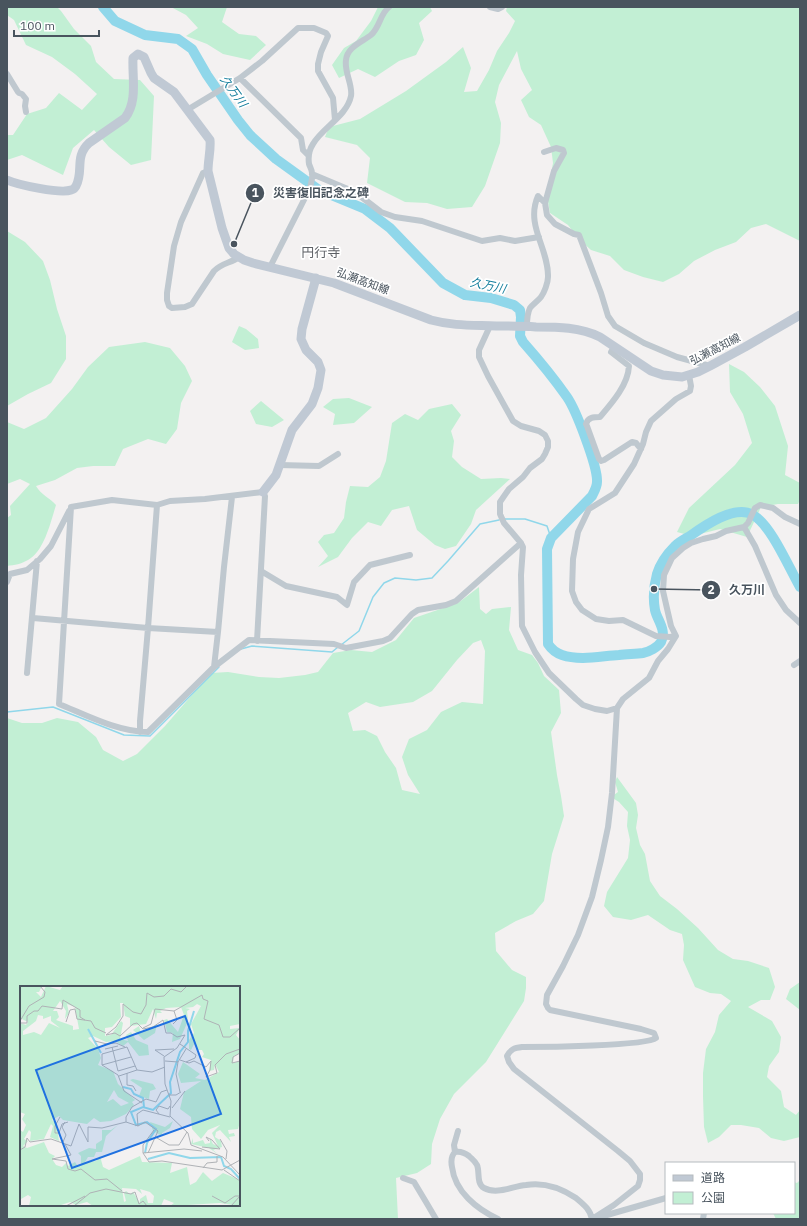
<svg xmlns="http://www.w3.org/2000/svg" width="807" height="1226" font-family="'IBM Plex Sans','Noto Sans JP',sans-serif">
	<rect width="100%" height="100%" fill="#f3f1f1"/>
	<path fill="#c2efd4" fill-rule="evenodd" d="M7,7H57L61,11L74,29L91,46L96,62L114,79L140,80L154,96L151,160L131,165L109,147L94,130L73,148L63,175L22,155L7,160V135H13L27,114L46,108L59,93L82,110L97,94L75,74L52,57L26,45L14,20L7,15Z
		M171,7H227L222,22L239,34L256,36L266,45L250,60L223,54L207,44L186,36L198,28L186,15Z
		M378,7H430L432,11L419,23L424,40L416,55L399,61L375,77L358,69L339,78L332,65L344,48L356,41L371,21Z
		M507,7H800V241L766,224L751,228L736,242L715,250L694,261L679,274L663,282L643,277L624,270L610,256L591,250L580,240L568,225L550,213L547,196L553,163L551,147L541,125L529,117L521,100L532,90L521,69L517,51L499,85L495,102L501,123L500,143L485,186L472,207L447,209L427,203L405,202L367,183L370,158L357,145L325,137L329,127L360,119L406,91L446,62L463,47L471,68L464,92L477,91L489,70L497,51L509,33L515,21L506,11Z
		M7,231L25,242L43,261L50,280L57,309L66,336V359L51,383L28,394L7,406Z
		M239,326L246,329L258,339L259,348L245,350L232,342Z
		M145,342L170,348L185,366L192,381L181,403L177,429L166,444L148,439L123,449L115,466H93L77,468L55,480L36,486C41,495 50,498 56,505C51,521 44,552 28,560C21,564 15,565 7,566V518L11,515L10,506L30,484L20,479L7,484V422L24,429L46,418L72,389L88,367L109,347Z
		M729,364L744,372L760,387L775,406L788,446L785,475L800,483V500L798,504H778L761,507L747,537L720,529L692,536L677,532L689,508L735,465L752,443L743,414L730,392Z
		M349,398L372,407L354,423L333,425L335,414L323,407L333,399Z
		M261,401L284,420L272,427L256,424L250,411Z
		M452,404L461,415L451,431L454,441L452,457L462,467L481,479L501,478L510,479L476,510L471,524L456,546L445,549L435,545L417,530L409,506L392,510L381,526L368,522L352,538L338,557L318,567L328,556L318,542L324,535L334,533L344,518L346,502L350,486L368,487L380,477L386,461L392,423L405,414L418,420L429,409Z
		M479,587L480,609L486,614L492,609L511,607L509,630L518,650L532,655L538,663L544,676L559,690L561,713L551,732L557,775L561,796L564,816L552,854L544,901L533,914L516,921L495,933L496,951L512,970L526,977V988L524,1001L486,1062L454,1094L440,1119L432,1144L431,1164L417,1173L396,1178L398,1219H7V718L22,723H42L57,718L78,722L96,737L103,750L123,761L137,754L165,726L211,673L228,672L259,677L279,678L305,675L318,672L333,653L351,650L372,652L396,640L414,618L458,603ZM481,640L485,651L483,704L462,702L441,712L427,730L409,739L402,757L408,775L420,794L402,790L396,768L385,752L377,736L365,730L353,731L348,713L366,702L380,707L413,702L432,691L457,660L473,643ZM21,987H239V1205H21Z
		M617,777L636,803L638,815L636,828L640,845L645,854L650,881L660,896L677,909L698,928L718,950L733,959L748,961L769,968L775,987L770,1000H761L748,1007L772,1021L781,1037L779,1052L769,1066L767,1077L781,1091L784,1107L796,1115L800,1110V1137L784,1141L771,1138L759,1128L741,1125H731L719,1137L708,1143L704,1127L703,1096V1073L706,1049L715,1032L719,1015L731,1001L721,994L710,993L695,987L683,960L684,945L682,934L670,930L648,915L631,920L613,917L604,906L607,892L628,858L630,840L627,826L628,812L619,802L611,797L618,792L615,782Z
		M800,982V1010L786,999L790,989Z
		M800,1180V1219H776L773,1213H794V1182L797,1183Z"/>
	<g fill="none" stroke-linecap="round" stroke-linejoin="round">
		<path stroke="#90d7ea" stroke-width="1.5" d="M505,519H525L547,526L551,538
			M341,645L359,631L373,597L384,583L395,578L416,580L432,578L448,561L480,524L499,520
			M241,649L252,646L332,652L338,647
			M7,712L53,707L124,735L150,736L219,667"/>
		<path stroke="#90d7ea" stroke-width="10" d="M103,7L115,21L145,35L178,39L192,49L207,75L238,120L250,135L276,159L319,190L365,209L390,228L443,283L465,295L491,298L514,305L520,310L521,317L520,336L523,342C538,359 553,377 567,397C576,410 598,467 597,482C597,487 594,492 592,496L551,538L547,549L548,644C552,650 556,653 562,655C580,661 601,656 619,655C627,654 636,654 643,653C649,652 658,647 661,642C667,630 657,620 655,610C653,599 654,585 657,574C660,564 667,554 675,546C679,542 685,539 690,536C704,526 735,504 753,515C771,525 789,568 800,587"/>
		<path stroke="#bfc8cf" stroke-width="6" d="M490,7L498,9L502,7
			M7,74L18,92L19,93L22,94L26,99L25,106L26,112
			M240,78L301,138L303,150L308,155
			M187,110L240,78L262,61L298,28H314L326,33L328,36L321,52L318,64V71L333,98L335,120
			M544,152L556,148L563,150L564,153L554,171L545,203L547,215L555,224L574,234L579,235L601,293L608,316L615,326L644,343L677,357L710,366
			M208,171L203,173L181,222L174,246L167,293V300L169,306L172,308L185,307L192,304L214,271C222,263 231,263 239,257
			M312,174L355,192L381,212L395,217L422,221L482,241L500,238L515,241L539,237
			M270,267L310,188C311,183 313,178 312,173C312,170 310,167 309,164C308,157 309,150 313,144C322,128 347,116 351,96C353,85 344,72 346,60C347,47 362,42 371,35C380,27 380,14 389,7
			M490,326L479,350V357L488,376L513,421L521,426L539,431L545,435L548,441V447L545,454L542,459L530,468L523,477L509,489L500,502V514L504,523L521,543L523,547L521,575L522,626L535,652L549,673L576,699L583,705L595,709L607,711L617,708
			M527,326C527,320 527,314 530,308C533,304 538,301 541,297C544,293 548,283 548,277C549,249 525,225 538,196L545,203
			M614,347L611,352L629,366C628,385 612,403 600,417C594,417 588,417 586,424L587,426L599,459L601,461L604,460L632,442L636,443L641,449
			M279,465L319,466L338,454
			M71,507L59,704C86,715 118,732 148,732L214,667L249,640L334,644L346,648L383,641L390,638L412,614L418,610L446,605L456,601L521,543
			M71,507L112,500L157,505L170,501L205,499L263,492L265,496L257,641
			M744,527L755,546L776,595L786,610L800,623
			M261,571L286,586L337,597L347,605L354,582L370,565L410,555
			M7,582L10,574L27,570L40,559L51,546L69,511
			M33,618L148,628L218,632L224,567L232,497
			M676,636L670,637L656,636L623,620L609,621L596,619L582,610L576,602L572,591L573,559L578,532L589,509L615,493L634,464L643,444L646,432L651,421L676,399L690,391L691,386L689,375
			M794,665L800,661
			M214,667L218,632
			M27,673L37,561
			M140,732V721L148,628L157,505
			M458,1131L454,1145L455,1152C451,1156 451,1162 452,1167C455,1192 477,1209 498,1219
			M455,1152C460,1151 465,1153 469,1156C472,1159 475,1161 477,1165C480,1172 476,1183 484,1188C497,1195 513,1186 526,1185C544,1182 561,1188 576,1198C583,1204 590,1209 592,1219
			M403,1178L414,1182L426,1202L436,1219
			M600,1217L666,1198
			M592,1219L614,1205L638,1186L640,1180V1174L630,1161L618,1151L514,1069L509,1062L507,1056C511,1049 514,1048 522,1047C542,1047 646,1046 656,1038L654,1033L641,1029L550,1010L548,1008L546,1004L547,995L563,966L578,935L592,897L601,860L608,827L612,793L617,708L623,699L649,678L658,661L668,649L676,636L671,626L663,591L664,575L672,558L683,548L691,543L703,539L716,536L726,531L744,527L748,523L755,508L760,505L773,508L785,517L800,524
			M703,1219L704,1213"/>
		<path stroke="#c0c9d4" stroke-width="9" d="M7,180C18,185 61,194 71,190C74,189 74,189 76,186C84,171 74,157 89,143L125,118C138,101 132,78 133,58L138,54L144,57L151,73L154,78L174,92L210,140C211,150 208,160 208,171L222,228L229,248L234,254L244,260L253,263L334,283L431,320C453,326 473,325 496,326C509,326 523,326 536,327C558,327 580,327 600,337L651,371L663,375L682,377L698,372L710,366L745,347L800,315
			M263,492L276,475L292,430L312,404L318,388L321,370L318,362L306,350L301,339L302,329L316,278"/>
	</g>
	<g text-anchor="middle" dominant-baseline="central" stroke-width="3.5" stroke-linejoin="round" paint-order="stroke">
		<g font-size="11" fill="#49545e" stroke="#fff">
			<text transform="translate(363 281) rotate(20)">弘瀬高知線</text>
			<text transform="translate(715 349) rotate(-27)">弘瀬高知線</text>
		</g>
		<g font-size="12" font-style="italic" fill="#117c9b" stroke="#fff">
			<text transform="translate(234 91) rotate(54)">久万川</text>
			<text transform="translate(488 285) rotate(12)">久万川</text>
		</g>
		<g font-size="13" fill="#5e6166" stroke="#fff">
			<text x="321" y="252">円行寺</text>
		</g>
	</g>
	<g transform="translate(20 986)">
		<rect width="220" height="220" fill="#f3f1f1"/>
		<path d="M0,0H22L19,6H16L21,11L26,0L40,4L43,0H220V38L210,40V43L220,42L216,49L220,54V67L214,70L213,77L220,75V136L218,143L208,144L209,148L214,147L215,150L209,151L211,156L200,144L196,146L195,151L201,155L202,161L193,164L199,169L189,162L171,158L173,152V157L183,154L185,158L190,157V152L193,158L198,160L192,147L200,139L188,144L181,153L172,143L171,131L160,123L164,106L181,95L161,97L158,88L163,76L180,88L175,92L185,94L199,86L195,78L194,84L189,85L191,74L182,71L184,68L182,64H178L174,58L171,64L169,63V54L174,47L171,38L181,20L177,18L173,21L165,22L170,23L167,25L168,35L160,53L152,56L153,47L147,46L144,34L147,33L158,46L164,29L161,21L146,22L140,25L142,27H137L136,33L133,23L126,38L110,40V32L105,30L103,17H100L101,31L92,41L85,42V50L91,49L101,35L103,37L100,53L108,55L106,49L111,46L116,54L128,59L129,69L119,70L108,56L103,60L95,55L86,56L73,50L68,52L78,63L81,72L78,79L93,85L98,98L115,114L112,116L114,119L106,128L91,135L80,136L74,132L67,138L43,134L39,130L32,134L36,137L39,155L30,151L33,140L31,138L24,153L10,155L11,146L9,144L4,153L8,155L3,160L7,162L24,156L29,167L35,170L32,173L36,179L42,181L46,177L48,180L55,176L57,179L61,180V170L58,167L69,162L76,163V158L82,154V144H91L98,139L86,150L82,166H76L74,171H68L65,176L76,175L80,170L83,181L89,184L120,170L122,176L152,177L150,187L167,181L170,199L176,196L183,186L192,195L203,187L220,194V220L200,217L150,220L154,217L144,213L141,220H73L67,216L56,219L50,216L41,219L9,220L11,211L8,209L1,213L0,220V144L3,146L6,139L2,133L5,128L0,126V37L6,39L8,36L0,32ZM40,15L46,25L45,33L49,27L47,18L55,21L59,43L53,44V40L36,34L39,31L37,25H33ZM18,29L23,30V33L31,30V35L40,42L29,37L21,49L14,46L3,49V45L16,35ZM94,104L98,111L109,117L101,120L93,113L87,116ZM102,202L116,203L122,208L120,203L130,206L134,210L133,217H128L126,209L120,213V217L113,206L110,208L106,205L104,207L106,215L104,216ZM137,38L135,47L124,54L113,44L119,40L121,47ZM113,93L133,98L136,103L130,105L129,113L119,110L122,102L110,94ZM153,135L150,142L142,147V150L133,145L130,136L145,141Z" fill="#c2efd4" fill-rule="evenodd"/>
		<path fill="none" stroke="#90d7ea" stroke-width="2" d="M68,43L81,67M103,101L111,103L114,108L123,112L124,121M125,167L127,157L136,143L127,136L116,139L111,126L123,121L133,124L151,107L150,96L160,66L168,56V45L174,25M128,173L149,167L170,172L201,171L204,180L211,183L220,193"/>
		<path fill="none" stroke="#afb2b6" stroke-width="1" d="M167,0L161,6L151,3L144,10L134,11L127,7L126,19L121,28L113,26L103,18V30L96,41L86,49L95,47L100,50L113,38L117,37L123,43L133,41L143,34L146,47H151L157,51L165,49L157,62L144,71L145,98L151,115L150,130L168,147L171,159L203,171L220,189M0,35L9,20L24,11L25,6L20,0M46,36L50,24L55,23L57,33L71,35L75,42L86,47M0,37H7V30L14,25H18L22,20L42,23L43,14L60,24V31L65,34M153,38L157,34L154,25M123,42L131,38L135,23L154,25L182,9L183,13L188,15L184,33L199,39L203,51H210L220,42M75,55L87,58L96,57L105,61M160,58L176,69L175,72L166,76M92,61L98,85L115,80M107,61L117,84M85,63L98,60M220,67L213,71L212,77L220,75M144,70L135,64L154,63M160,74L169,77L174,75L186,81L191,75L190,84L186,91M145,75L158,76L166,63M158,76L156,88L160,106M82,79L98,89L104,105L122,117M82,79V68L107,61M82,79L111,71M107,87V99L113,100L116,105M99,90L117,84L132,86L145,81M186,91L197,87L195,79L206,68L220,63M149,109H156L161,106M152,122L165,105M139,128L136,124L139,120L148,123L150,120M40,131L35,140V147H39L42,138L48,136M106,136V131L112,121L126,113L136,116L141,106L147,104M118,140L117,128L123,124L150,131M134,144L123,159V167L129,176L142,175L202,184L220,174M137,152L149,159H159L167,146M200,153L207,165L206,173M43,156L46,149L42,141L45,136M45,158L51,169L32,173L46,175L48,183L55,185L61,183L75,194L87,193L102,205M182,161L200,163L192,154L186,151L189,155M0,164L5,161L7,152L10,156L31,153L51,160L59,138L68,156V141L82,142L106,136L118,140L125,136L138,145L128,167M123,167L164,163L182,165M183,182L187,177L197,176V170M204,184L220,195M192,210L205,217L215,210H220L211,220M46,220L65,210M54,220L70,207L86,203L111,208L115,206L119,218L123,215L127,220"/>
		<path fill="#1f71e0" fill-opacity="0.15" stroke="#1f71e0" stroke-width="2" d="M165,30L201,128L52,182L16,84Z"/>
		<rect width="220" height="220" fill="none" stroke="#49545e" stroke-width="2"/>
	</g>
	<path fill="none" stroke="#49545e" stroke-width="1.5" d="M234 244L255 193M654 589L711 590"/>
	<g fill="#49545e" stroke="#fff" stroke-width="1.5">
		<circle cx="234" cy="244" r="4"/>
		<circle cx="654" cy="589" r="4"/>
		<circle cx="255" cy="193" r="10"/>
		<circle cx="711" cy="590" r="10"/>
	</g>
	<g font-size="12" text-anchor="middle" font-weight="bold" fill="#fff">
		<text x="255" y="197">1</text>
		<text x="711" y="594">2</text>
	</g>
	<g font-size="12" text-anchor="middle" font-weight="bold" fill="#49545e" stroke="#fff" stroke-width="3.5" stroke-linejoin="round" paint-order="stroke">
		<text x="321" y="197">災害復旧記念之碑</text>
		<text x="747" y="594">久万川</text>
	</g>
	<rect width="807" height="1226" fill="none" stroke="#49545e" stroke-width="16"/>
	<rect x="665" y="1162" width="130" height="52" fill="#ffffff" stroke="#b6bbbf"/>
	<rect x="673" y="1175" width="20" height="6" fill="#c0c9d4" stroke="#b6bbbf"/>
	<text x="701" y="1182" font-size="12" fill="#49545e">道路</text>
	<rect x="673" y="1192" width="20" height="12" fill="#c2efd4" stroke="#b6bbbf"/>
	<text x="701" y="1202" font-size="12" fill="#49545e">公園</text>
	<path d="M14 30v6h85v-6" fill="none" stroke="#49545e" stroke-width="2"/>
	<text x="20" y="30" font-size="12" fill="#49545e" stroke="#ffffff" stroke-width="3" paint-order="stroke">100 m</text>
</svg>
